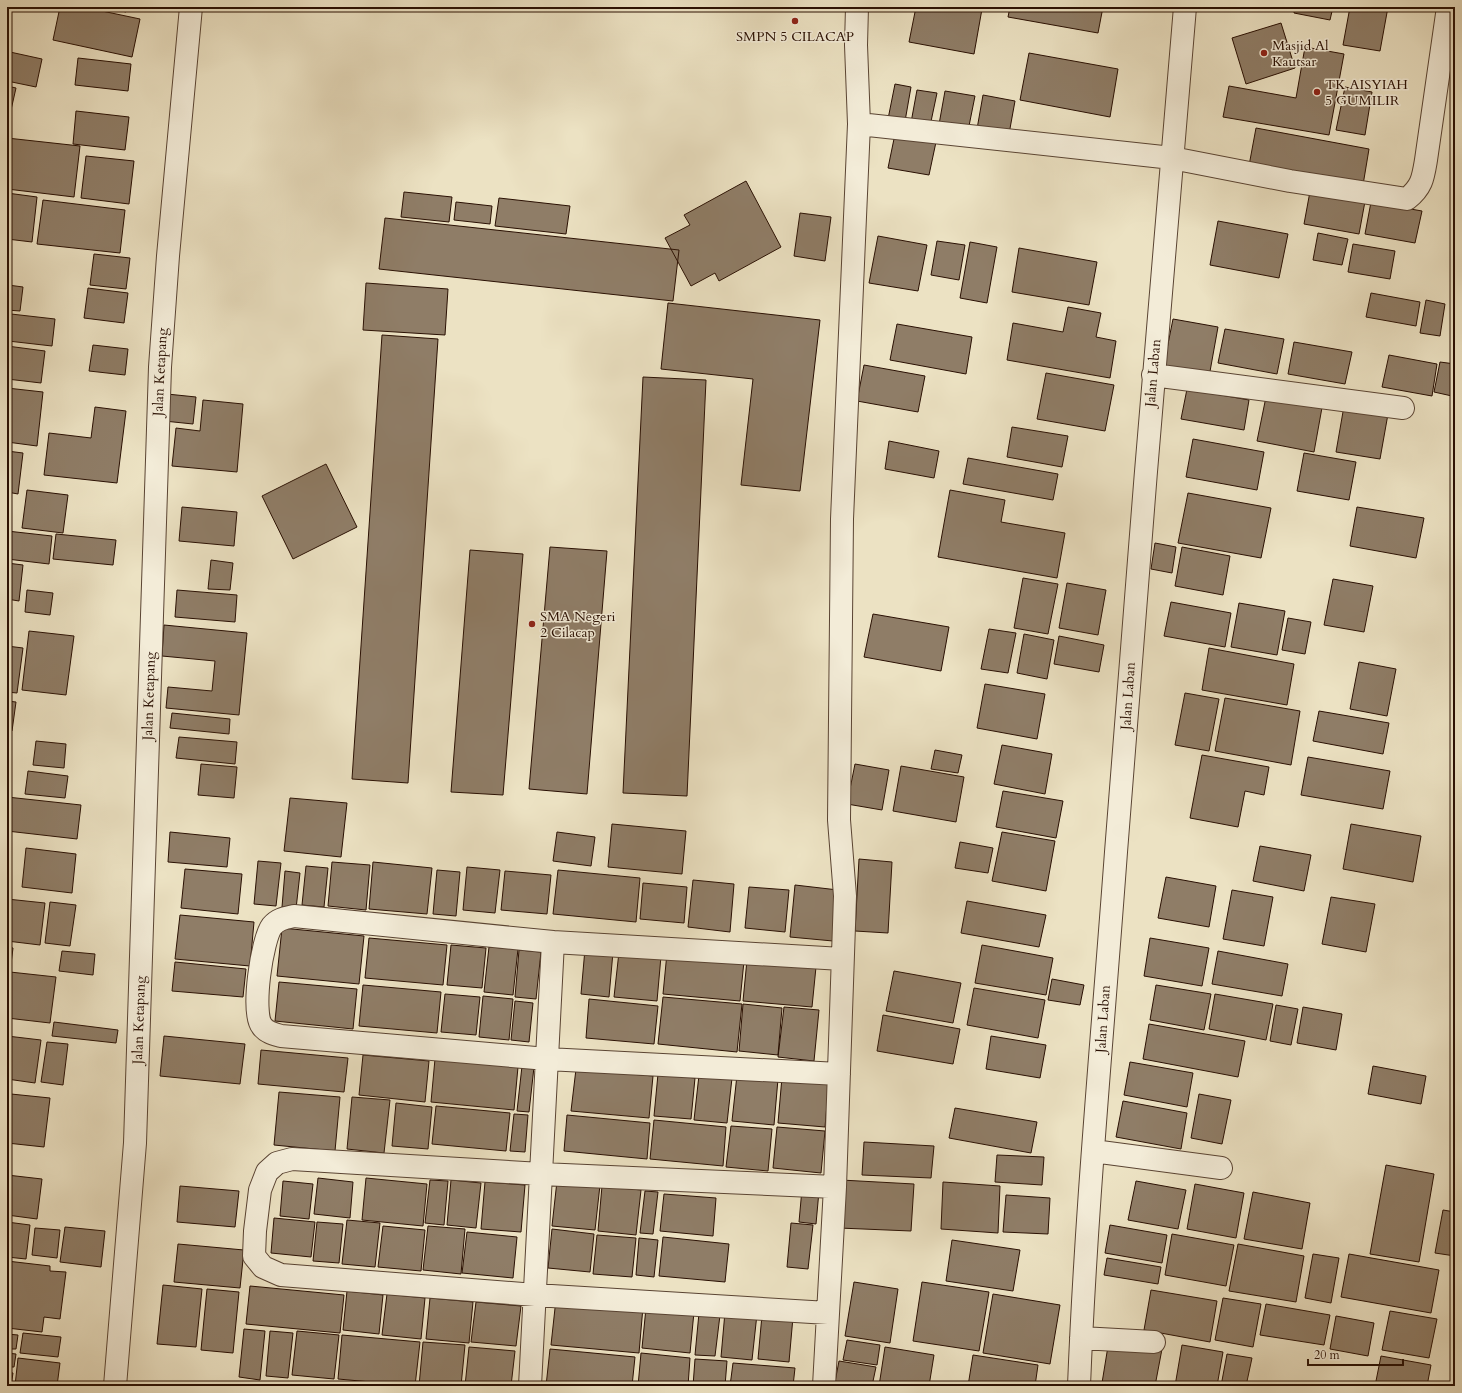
<svg xmlns="http://www.w3.org/2000/svg" width="1462" height="1393" font-family="Cardo,serif">
	<rect width="100%" height="100%" fill="#ece2c3"/>
	<filter id="stains"><feTurbulence type="fractalNoise" baseFrequency=".005" numOctaves="4"/><feColorMatrix values="0 0 0 0 .2 0 0 0 0 .09 0 0 0 0 .02 0 0 0 .5 -.17"/></filter>
	<radialGradient id="worn" r=".72"><stop offset=".6" stop-color="#630" stop-opacity="0"/><stop offset="1" stop-color="#630" stop-opacity=".3"/></radialGradient>
	<path fill="#8f7d67" stroke="#2a1003" d="M60,7H83L140,19L132,57L53,40Z
		M104,7H127L126,12Z
		M916,7H971L982,9L974,54L909,42Z
		M1010,7H1103L1098,33L1008,17Z
		M1295,7H1333L1330,20L1294,13Z
		M1350,7H1388L1380,51L1343,45Z
		M1281,23L1295,68L1246,84L1232,38Z
		M1305,47L1344,54L1329,135L1223,117L1229,86L1296,98Z
		M10,52L42,59L36,87L7,81V64Z
		M1029,53L1118,69L1110,117L1020,100Z
		M78,58L131,64L128,91L75,85Z
		M895,84L911,87L904,127L887,124Z
		M7,86L16,88L11,110L7,109Z
		M1345,87L1372,92L1365,135L1336,130Z
		M917,90L937,93L929,131L910,128Z
		M945,91L975,96L967,136L938,130Z
		M983,95L1015,101L1009,134L977,129Z
		M76,111L129,117L125,150L73,144Z
		M1256,128L1369,149L1362,191L1248,171Z
		M895,134L936,142L929,175L888,168Z
		M7,138L80,146L74,197L7,189Z
		M86,156L134,161L129,204L81,198Z
		M746,181L781,247L719,281L715,273L691,286L665,238L690,225L684,215Z
		M1311,186L1366,196L1359,234L1304,224Z
		M404,192L452,197L449,222L401,217Z
		M7,193L37,197L32,242L7,239Z
		M499,198L570,206L566,234L495,226Z
		M43,200L125,210L120,253L37,244Z
		M456,202L492,206L490,224L454,220Z
		M1371,202L1422,211L1415,243L1365,234Z
		M800,213L831,217L825,261L794,256Z
		M385,218L679,250L673,301L379,269Z
		M1218,221L1288,234L1279,278L1210,265Z
		M1318,233L1348,239L1342,265L1313,260Z
		M878,236L927,245L918,291L869,283Z
		M937,241L965,245L959,280L931,275Z
		M970,242L997,247L987,303L960,298Z
		M1353,244L1395,251L1390,279L1348,272Z
		M1019,248L1097,262L1089,305L1012,292Z
		M94,254L130,258L126,289L90,285Z
		M7,270H10L8,285L23,287L20,311L7,310Z
		M366,283L448,289L445,335L363,330Z
		M88,288L128,293L124,323L84,318Z
		M1371,293L1420,302L1416,326L1366,317Z
		M1426,300L1445,304L1440,336L1420,333Z
		M668,303L820,320L800,491L741,485L753,379L661,369Z
		M1068,307L1101,313L1096,337L1116,341L1110,378L1007,360L1013,323L1063,332Z
		M11,314L55,319L52,346L8,341Z
		M1173,319L1218,327L1209,377L1163,369Z
		M897,324L972,337L966,374L890,360Z
		M1225,329L1284,339L1277,374L1218,363Z
		M382,335L438,339L408,783L352,779Z
		M1294,342L1352,352L1345,384L1288,374Z
		M93,345L128,349L125,375L89,371Z
		M7,346L45,351L41,383L7,379Z
		M1389,355L1437,364L1432,396L1382,387Z
		M1440,362L1455,364V378L1452,396L1434,392Z
		M864,365L925,376L918,412L857,401Z
		M1046,373L1114,385L1105,431L1037,419Z
		M643,377L706,380L687,796L623,793Z
		M7,388L43,392L37,446L7,442Z
		M1187,389L1249,400L1244,430L1181,419Z
		M1267,392L1323,402L1314,452L1257,441Z
		M167,394L196,397L193,424L164,421Z
		M203,400L243,404L237,472L172,466L176,428L200,431Z
		M1344,406L1388,414L1380,459L1336,452Z
		M95,407L126,411L117,483L44,475L49,433L91,438Z
		M1012,427L1068,436L1062,467L1007,457Z
		M1193,439L1264,452L1257,490L1186,477Z
		M889,441L939,451L934,478L885,469Z
		M7,451L23,453L18,494L7,492Z
		M1304,453L1356,462L1349,500L1297,491Z
		M968,458L1058,474L1053,500L963,484Z
		M326,464L357,527L293,559L262,496Z
		M27,490L68,495L63,533L22,528Z
		M950,490L1005,500L1001,522L1065,533L1057,578L938,557Z
		M1188,493L1271,508L1261,558L1178,543Z
		M182,507L237,512L234,546L179,541Z
		M1357,507L1424,518L1416,558L1350,546Z
		M7,531L52,536L49,564L7,559Z
		M56,534L116,540L113,565L53,559Z
		M1155,543L1176,547L1172,573L1151,569Z
		M550,547L607,551L587,794L529,789Z
		M1182,547L1230,556L1223,595L1175,586Z
		M470,550L523,554L503,795L451,792Z
		M211,560L233,563L230,590L208,589Z
		M7,563L23,565L19,601L7,599Z
		M1023,578L1058,584L1048,634L1014,628Z
		M1333,579L1373,586L1364,632L1324,625Z
		M1067,583L1106,590L1098,635L1059,628Z
		M27,590L53,593L50,615L25,612Z
		M177,590L237,595L235,622L175,617Z
		M1171,602L1231,613L1225,647L1164,636Z
		M1239,603L1285,611L1277,655L1231,647Z
		M873,614L949,627L941,671L864,657Z
		M1288,618L1311,622L1305,654L1282,650Z
		M164,625L247,633L239,715L166,708L168,687L212,691L215,661L162,656Z
		M989,629L1016,633L1008,673L981,669Z
		M29,631L74,636L66,695L22,690Z
		M1024,634L1054,640L1047,679L1017,673Z
		M1059,636L1104,645L1099,672L1054,664Z
		M7,646L23,648L17,693L7,692Z
		M1209,648L1294,664L1287,705L1202,690Z
		M1359,662L1396,669L1387,716L1350,709Z
		M985,684L1045,694L1037,739L977,728Z
		M1185,693L1219,699L1209,751L1175,745Z
		M1225,698L1300,711L1291,765L1215,751Z
		M7,701L16,702L12,731L7,730Z
		M1319,711L1389,723L1383,754L1313,741Z
		M172,713L230,719L229,734L170,728Z
		M179,737L237,742L235,764L176,758Z
		M36,741L66,744L64,768L33,765Z
		M1002,745L1052,754L1045,794L994,784Z
		M935,750L962,755L958,773L931,769Z
		M1202,755L1269,767L1264,795L1245,791L1238,827L1190,818Z
		M1308,757L1390,771L1383,809L1301,795Z
		M201,764L237,767L234,798L198,795Z
		M855,764L889,770L882,810L847,804Z
		M901,766L964,777L956,822L893,811Z
		M28,771L68,776L65,798L25,794Z
		M1003,791L1063,801L1056,838L996,827Z
		M7,797L81,805L77,839L7,831Z
		M290,798L347,803L341,857L284,851Z
		M612,824L686,831L682,874L608,867Z
		M1351,824L1421,836L1413,882L1343,869Z
		M170,832L230,838L227,867L168,862Z
		M557,832L595,837L591,866L553,861Z
		M1002,832L1055,841L1046,891L992,881Z
		M960,842L993,848L988,873L955,868Z
		M1260,846L1311,855L1304,891L1253,881Z
		M26,848L76,854L72,893L22,887Z
		M859,859L892,862L888,933L855,931Z
		M258,861L281,863L276,906L254,904Z
		M332,862L370,865L366,910L328,906Z
		M373,862L432,868L427,914L369,909Z
		M306,866L328,868L324,907L302,905Z
		M467,867L500,870L495,913L463,910Z
		M185,869L242,874L238,914L181,908Z
		M437,870L460,872L456,916L433,914Z
		M558,870L640,878L636,922L553,914Z
		M285,871L300,873L296,909L282,907Z
		M505,871L551,875L547,914L501,910Z
		M1166,877L1216,886L1209,927L1158,918Z
		M693,880L734,884L730,932L688,927Z
		M643,883L687,887L684,923L640,919Z
		M795,885L838,890L833,941L790,937Z
		M749,887L789,890L785,932L745,928Z
		M1232,890L1273,897L1264,946L1223,939Z
		M1331,897L1375,904L1366,952L1322,944Z
		M7,899L45,903L40,945L7,941Z
		M967,901L1046,915L1039,947L961,933Z
		M50,902L76,905L70,946L45,943Z
		M180,915L254,922L250,966L175,959Z
		M282,928L364,936L359,984L277,976Z
		M369,938L447,945L443,985L365,978Z
		M1150,938L1209,948L1202,986L1144,976Z
		M451,945L486,948L482,988L447,985Z
		M982,945L1053,958L1046,995L975,983Z
		M7,947L13,948L10,972L56,977L50,1023L7,1018Z
		M489,947L518,949L513,995L484,992Z
		M585,949L613,952L609,997L581,994Z
		M519,950L541,952L536,999L515,997Z
		M62,951L95,954L93,975L59,971Z
		M1218,951L1288,964L1282,996L1212,984Z
		M619,952L661,956L657,1001L614,997Z
		M667,953L744,961L740,1001L663,994Z
		M747,960L816,967L812,1007L743,1001Z
		M175,962L246,969L243,997L172,991Z
		M894,971L961,983L953,1023L886,1011Z
		M1052,979L1084,985L1080,1005L1048,1000Z
		M279,982L357,989L353,1029L275,1021Z
		M363,985L441,992L437,1033L359,1026Z
		M1156,985L1211,994L1204,1030L1150,1020Z
		M974,988L1045,1000L1038,1038L967,1025Z
		M445,994L480,997L476,1035L441,1032Z
		M1215,994L1273,1004L1266,1040L1209,1029Z
		M483,996L513,999L509,1040L479,1037Z
		M663,997L742,1004L737,1052L658,1044Z
		M589,999L658,1006L654,1044L586,1038Z
		M515,1001L533,1003L529,1042L511,1040Z
		M743,1004L782,1008L778,1055L739,1051Z
		M1276,1005L1298,1009L1291,1045L1270,1041Z
		M784,1007L819,1010L814,1061L778,1057Z
		M1303,1007L1342,1014L1336,1050L1297,1043Z
		M883,1015L960,1029L953,1064L877,1051Z
		M54,1022L118,1030L116,1043L52,1036Z
		M1149,1024L1245,1041L1238,1077L1143,1059Z
		M7,1036L41,1040L35,1083L7,1079Z
		M164,1036L245,1044L240,1084L160,1076Z
		M991,1036L1046,1045L1040,1078L986,1069Z
		M47,1042L68,1044L63,1085L41,1082Z
		M261,1050L348,1058L344,1092L258,1084Z
		M363,1055L429,1061L425,1102L359,1095Z
		M435,1059L518,1067L514,1110L431,1102Z
		M1130,1062L1193,1073L1187,1107L1124,1095Z
		M522,1066L534,1067L529,1112L517,1111Z
		M1373,1066L1426,1076L1421,1104L1368,1094Z
		M576,1069L653,1076L649,1118L571,1111Z
		M658,1074L695,1078L691,1119L654,1116Z
		M699,1075L732,1078L727,1123L694,1120Z
		M737,1075L778,1079L774,1125L732,1121Z
		M782,1077L829,1082L825,1127L778,1123Z
		M279,1092L340,1097L335,1151L274,1145Z
		M11,1094L50,1098L44,1147L7,1143V1126Z
		M1199,1094L1231,1100L1222,1144L1191,1138Z
		M352,1097L390,1100L384,1153L347,1149Z
		M1123,1101L1187,1113L1181,1149L1116,1137Z
		M396,1103L432,1107L428,1149L392,1146Z
		M436,1106L510,1113L506,1151L432,1144Z
		M955,1108L1037,1122L1031,1153L949,1138Z
		M514,1114L528,1115L525,1152L510,1151Z
		M567,1115L650,1123L647,1159L564,1151Z
		M654,1120L726,1127L723,1166L650,1159Z
		M731,1126L772,1129L768,1171L726,1167Z
		M777,1127L825,1131L821,1173L773,1168Z
		M864,1142L934,1146L931,1178L862,1175Z
		M997,1155L1044,1157L1042,1185L995,1182Z
		M1386,1165L1434,1174L1419,1262L1370,1254Z
		M7,1175L42,1179L37,1219L7,1215Z
		M318,1178L353,1182L350,1218L314,1214Z
		M366,1178L427,1184L423,1226L362,1220Z
		M430,1180L448,1181L444,1225L425,1223Z
		M451,1180L481,1183L476,1228L447,1225Z
		M841,1180L914,1184L911,1231L839,1228Z
		M283,1181L313,1184L309,1219L280,1216Z
		M557,1181L600,1185L595,1230L552,1226Z
		M1136,1181L1186,1190L1178,1229L1128,1220Z
		M485,1182L525,1185L521,1232L481,1229Z
		M943,1182L1000,1186L998,1233L941,1229Z
		M1195,1184L1244,1193L1236,1238L1187,1229Z
		M180,1186L239,1191L235,1227L177,1222Z
		M602,1186L641,1190L636,1235L598,1231Z
		M802,1189L819,1191L816,1224L799,1222Z
		M645,1191L658,1192L653,1234L640,1233Z
		M1253,1192L1310,1203L1302,1249L1244,1239Z
		M664,1194L716,1198L713,1236L660,1231Z
		M1006,1195L1050,1198L1048,1234L1003,1232Z
		M1443,1210L1455,1212V1256L1435,1253Z
		M274,1218L315,1222L311,1257L271,1253Z
		M347,1220L380,1223L375,1267L342,1264Z
		M7,1222L30,1225L26,1259L7,1257Z
		M317,1222L343,1224L339,1263L313,1261Z
		M791,1223L813,1225L808,1269L787,1267Z
		M1110,1225L1167,1235L1162,1263L1105,1253Z
		M383,1226L425,1230L421,1271L378,1267Z
		M428,1226L465,1229L461,1274L423,1270Z
		M65,1227L105,1231L101,1267L60,1262Z
		M35,1228L60,1230L57,1258L32,1255Z
		M552,1229L594,1234L590,1272L548,1268Z
		M467,1232L517,1237L513,1278L462,1273Z
		M1172,1234L1234,1245L1226,1286L1165,1275Z
		M597,1235L636,1238L632,1277L593,1274Z
		M663,1237L729,1244L725,1282L659,1276Z
		M639,1238L658,1240L654,1277L636,1275Z
		M952,1240L1020,1250L1013,1291L946,1281Z
		M178,1244L244,1250L240,1288L174,1282Z
		M1238,1244L1304,1256L1296,1302L1229,1291Z
		M1313,1254L1339,1258L1331,1303L1305,1298Z
		M1349,1254L1439,1270L1431,1313L1341,1297Z
		M1107,1258L1161,1267L1158,1284L1104,1275Z
		M7,1261L50,1266V1271L66,1272L60,1319L44,1317L42,1332L7,1328Z
		M854,1282L898,1289L890,1343L845,1336Z
		M922,1282L989,1292L979,1351L913,1341Z
		M163,1285L202,1289L196,1347L157,1344Z
		M250,1286L344,1295L340,1333L246,1324Z
		M207,1289L239,1292L233,1353L201,1350Z
		M1151,1290L1217,1301L1210,1342L1144,1330Z
		M347,1291L383,1295L379,1334L343,1330Z
		M387,1294L425,1298L421,1339L382,1335Z
		M993,1294L1060,1305L1050,1364L983,1353Z
		M430,1298L473,1302L469,1343L426,1339Z
		M1223,1298L1261,1304L1253,1347L1215,1340Z
		M556,1299L643,1307L639,1353L551,1345Z
		M476,1302L521,1306L516,1346L471,1342Z
		M1266,1304L1330,1315L1324,1345L1260,1335Z
		M646,1308L694,1312L690,1353L642,1348Z
		M1390,1311L1437,1319L1429,1358L1382,1350Z
		M725,1312L757,1314L752,1360L721,1357Z
		M699,1313L720,1315L715,1356L695,1355Z
		M762,1315L793,1317L789,1362L758,1359Z
		M1336,1316L1374,1323L1368,1356L1330,1349Z
		M244,1329L265,1331L260,1380L239,1377Z
		M270,1331L293,1333L288,1378L266,1376Z
		M297,1331L339,1335L334,1379L292,1375Z
		M23,1333L61,1337L58,1357L20,1353Z
		M7,1334L18,1335L16,1349H7Z
		M342,1335L420,1342L415,1386L338,1379Z
		M847,1340L880,1345L877,1365L843,1360Z
		M1109,1340L1162,1349L1155,1386H1120L1102,1383Z
		M423,1342L465,1345L461,1386H419Z
		M1182,1345L1223,1352L1217,1386H1175Z
		M469,1347L515,1351L511,1386H465Z
		M885,1347L934,1355L929,1386H879Z
		M550,1349L635,1357L632,1386H546Z
		M7,1353L16,1354L14,1367H7Z
		M641,1353L690,1358L688,1386H638Z
		M1227,1354L1252,1358L1246,1386H1221Z
		M973,1355L1038,1365L1035,1386H968Z
		M1381,1356L1431,1365L1427,1386H1375Z
		M18,1358L60,1363L57,1386H15Z
		M695,1359L727,1361L725,1386H693Z
		M839,1361L876,1367L872,1386L835,1382Z
		M733,1363L795,1368L793,1386H730Z
		M7,1372L13,1373L11,1386H7Z"/>
	<g fill="none" stroke-linecap="round" stroke-linejoin="round">
		<g stroke="#5a4433" stroke-width="24">
			<path id="minor" d="M859,124L1172,158L1290,181L1407,199C1422,187 1423,178 1426,160L1448,7
				M1153,375L1403,408
				M553,942L842,959
				M1093,1151L1221,1168
				M828,1313L535,1295L281,1275L263,1267L254,1256L255,1231L260,1190L267,1172L277,1163L292,1159L541,1174L835,1187
				M1081,1338L1154,1342
				M115,1386L135,1143L160,367L168,256L191,7
				M530,1386C538,1238 545,1090 553,942L294,916C285,918 278,919 272,926C262,939 251,1013 262,1026C266,1032 274,1034 281,1036L547,1059L839,1074
				M824,1386L835,1187L845,896L839,820L842,519L859,124L856,45L857,7
				M1079,1386C1086,1208 1103,1030 1116,852C1138,570 1160,289 1185,7"/>
		</g>
		<use href="#minor" stroke="#f3ecd8" stroke-width="22"/>
	</g>
	<g fill="#8f2418" stroke="#f3ecd8" stroke-width="1.5">
		<circle cx="795" cy="21" r="4"/>
		<circle cx="1264" cy="53" r="4"/>
		<circle cx="1317" cy="92" r="4"/>
		<circle cx="532" cy="624" r="4"/>
	</g>
	<g text-anchor="middle" dominant-baseline="central" stroke-width="3" stroke-linejoin="round" paint-order="stroke">
		<g font-size="14" fill="#2a1003" stroke="#f3ecd8" text-anchor="start">
			<text x="795" y="36" text-anchor="middle">SMPN 5 CILACAP</text>
			<text x="1272" y="45">Masjid Al<tspan x="1272" dy="16">Kautsar</tspan></text>
			<text x="1325" y="84">TK AISYIAH<tspan x="1325" dy="16">5 GUMILIR</tspan></text>
			<text x="540" y="616">SMA Negeri<tspan x="540" dy="16">2 Cilacap</tspan></text>
		</g>
		<g font-size="14" fill="#2a1003" stroke="#f3ecd8">
			<text transform="translate(160 372) rotate(-87)">Jalan Ketapang</text>
			<text transform="translate(1153 373) rotate(-85)">Jalan Laban</text>
			<text transform="translate(149 696) rotate(-88)">Jalan Ketapang</text>
			<text transform="translate(1128 696) rotate(-86)">Jalan Laban</text>
			<text transform="translate(1103 1019) rotate(-86)">Jalan Laban</text>
			<text transform="translate(139 1020) rotate(-88)">Jalan Ketapang</text>
		</g>
	</g>
	<rect width="1462" height="1393" fill="none" stroke="#ece2c3" stroke-width="24"/>
	<rect x="8" y="8" width="1446" height="1377" fill="none" stroke="#2a1003" stroke-width="2"/>
	<rect x="12" y="12" width="1438" height="1369" fill="none" stroke="#2a1003"/>
	<path d="M1308 1359v6h95v-6" fill="none" stroke="#2a1003" stroke-width="2"/>
	<text x="1314" y="1359" font-size="12" fill="#2a1003" stroke="#f3ecd8" stroke-width="3" paint-order="stroke">20 m</text>
	<rect width="100%" height="100%" filter="url(#stains)"/>
	<rect width="100%" height="100%" fill="url(#worn)"/>
</svg>
